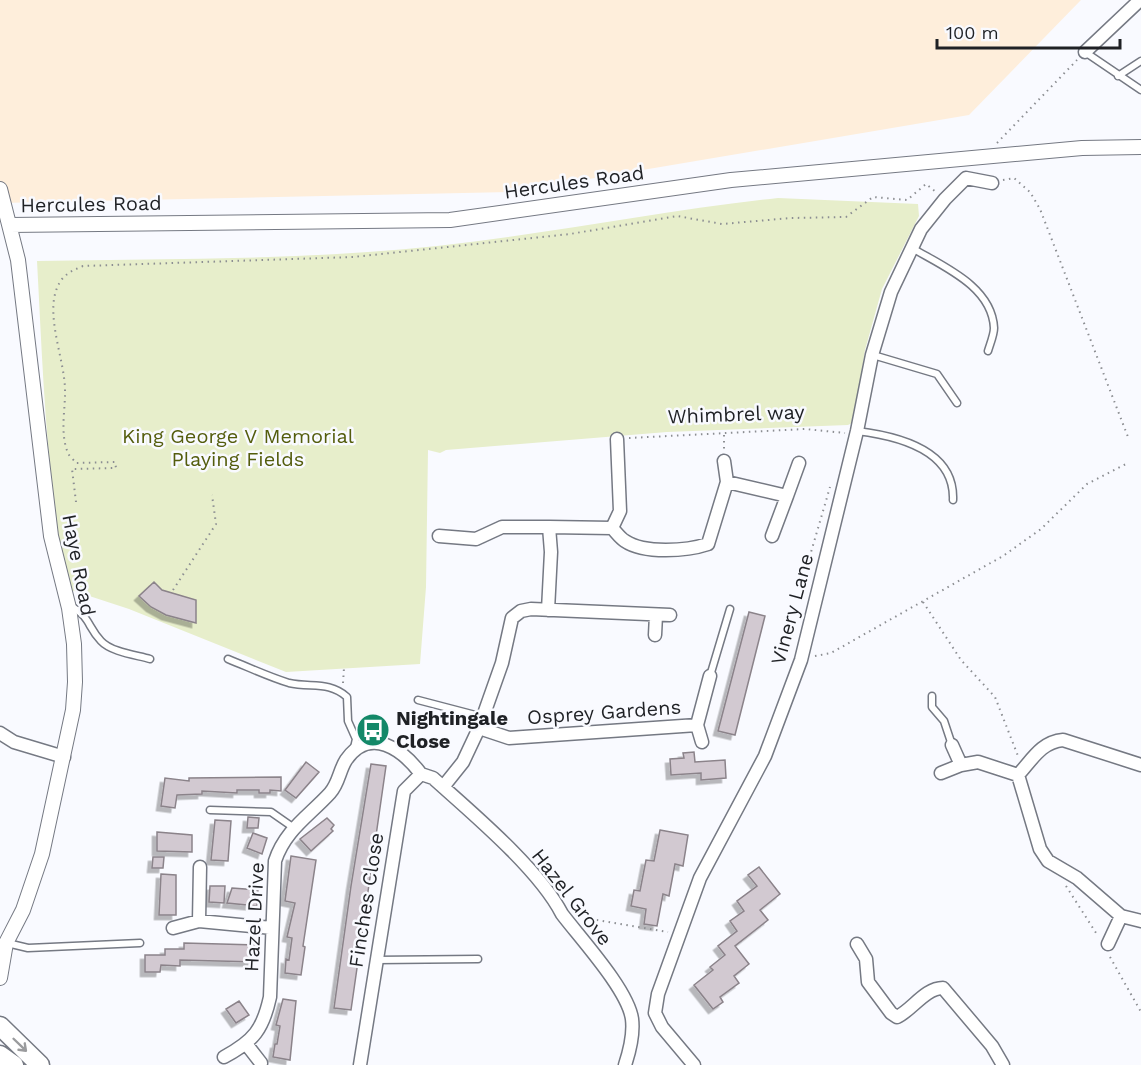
<svg xmlns="http://www.w3.org/2000/svg" width="1141" height="1065" font-family="'Work Sans',sans-serif">
	<defs>
		<filter id="shadow"><feDropShadow dx="-4.5" dy="4.5" stdDeviation="0" flood-color="#0004"/></filter>
	</defs>
	<rect width="100%" height="100%" fill="#f9faff"/>
	<path fill="#feeedb" d="M0,0H1081L969,115L512,192L0,203Z"/>
	<path fill="#e7eecb" d="M778,198L918,204L919,216L882,289L865,350L854,422L848,425L667,432L446,450L440,453L428,450L426,587L420,664L286,672L129,609L68,589C46,481 43,371 37,261C147,259 258,260 368,252C506,243 641,213 778,198Z"/>
	<path fill="#d2c9d1" stroke="#8b838a" stroke-width="1.5" filter="url(#shadow)" d="M154,582L162,590L196,600V623L166,615L151,607L139,596Z
		M749,612L765,616L735,735L718,731Z
		M694,752L695,762L725,760L726,778L701,780V773L671,775L670,759L684,758L683,753Z
		M306,762L319,772L296,798L285,790Z
		M371,764L386,766L351,1010L334,1008L351,886Z
		M281,777V791L270,790V793H259V790H237V793L202,791V794L177,795L175,808L161,806L165,778L189,781V778Z
		M248,817L259,818L258,828H247Z
		M327,818L334,825L331,829L333,831L311,851L300,839Z
		M215,820L231,821L228,861L211,860Z
		M660,830L688,835L683,866L675,864L669,896L663,894L657,926L644,924L646,909L631,906L634,890L640,891L646,860L654,861Z
		M157,832L192,835V852L157,851Z
		M253,833L267,838L262,854L247,848Z
		M291,856L316,860L303,946L305,947L301,975L285,973L286,959L289,960L292,938L287,937L295,903L285,901Z
		M153,857H164L163,868H152Z
		M759,867L780,894L760,910L768,920L735,946L749,964L734,976L739,983L720,997L723,1002L713,1009L694,985L713,970L710,967L725,955L718,946L737,931L730,921L744,911L737,901L757,886L748,875Z
		M161,874L176,875V915H159Z
		M210,886H225L224,903L209,902Z
		M232,888L258,890L257,906L227,903Z
		M184,943L257,945V962L180,960V966L161,965L160,972H145V955H165V949H184Z
		M283,999L296,1001L290,1060L273,1057L275,1044H277L280,1026L276,1025Z
		M239,1001L249,1015L236,1023L226,1009Z"/>
	<g fill="none" stroke-linecap="round" stroke-linejoin="round">
		<g stroke="#757983" stroke-width="9">
			<path id="service" d="M1085,52L1141,90
				M1118,76L1141,61
				M912,248C942,266 992,286 994,328C994,335 990,344 988,351
				M873,355L937,374L957,403
				M857,431C898,436 955,450 953,500
				M71,606C91,618 87,626 101,641C111,652 136,655 150,659
				M228,659C248,667 269,677 289,683C311,688 329,681 347,697L348,721L356,739L354,748
				M710,676L730,609
				M932,696V707L944,721L952,745
				M418,700L483,717
				M210,810L271,812L294,828
				M7,943L28,948L140,943
				M376,960L478,959"/>
		</g>
		<g stroke="#757983" stroke-width="15">
			<path id="minor" d="M1085,52L1140,0
				M727,482L787,496L772,536
				M787,496L799,463
				M612,528L620,511L617,439
				M439,536L476,539L502,527H549
				M548,610L551,552L549,527L612,528C616,532 620,538 625,541C644,554 687,551 708,544L727,482L724,461
				M655,635L656,615
				M697,725L702,742
				M479,728L509,738L697,725L710,676
				M0,733L14,742L64,757
				M961,765L978,762L1018,775C1032,760 1041,742 1063,740L1141,765
				M941,773L961,765L952,745
				M1018,775L1040,849L1048,861L1077,878L1121,916L1141,921
				M443,787L463,762L479,728L502,663L512,618L521,611L531,609L670,615
				M199,921L200,867
				M173,928L199,921L272,928
				M857,944L866,959L868,982L891,1013L897,1017C912,1010 925,988 943,988L992,1046L1003,1065
				M1108,944L1121,916
				M247,1045L261,1063
				M224,1057C254,1041 263,1029 270,997L275,861C285,830 309,816 330,793C339,783 339,771 346,760C370,725 403,750 421,774
				M360,1065L404,791L421,774L433,778C472,813 539,869 562,914C581,939 628,990 632,1019C634,1035 630,1050 625,1065
				M694,1065L662,1027L655,1013L658,994L700,878L765,756L801,660L857,431L872,355L891,292L921,229L945,199L966,178L992,183"/>
		</g>
		<g stroke="#757983" stroke-width="16">
			<path id="tertiary" d="M0,189L18,260L51,536L69,608L74,644L75,682L73,710L42,854L23,910L6,943L0,978
				M10,225L450,220L731,180L1082,148L1141,147"/>
		</g>
		<g stroke="#757983" stroke-width="21">
			<path id="primary" d="M0,1026L40,1065
				M0,1055L14,1065"/>
		</g>
		<path stroke="#8c8e92" stroke-width="2" stroke-dasharray="1.5 4.5" stroke-linecap="butt" d="M997,143L1077,60
			M1003,180L1014,178L1030,192L1040,209L1128,437
			M724,435V449
			M629,438L805,429L845,433
			M76,502L72,469L116,468L115,462L76,463C74,460 69,456 68,453C60,434 65,412 65,393C66,363 45,317 57,288C62,275 71,271 83,266L353,257L570,234L677,216L722,224L791,218L846,217L873,197L907,200L926,184L936,192
			M813,560L809,559L830,487
			M173,590L216,524L212,495
			M923,602L961,660L995,697L1018,756
			M815,656L831,653L1003,556L1041,529L1087,484L1128,463
			M343,683L344,668
			M1066,886L1098,936
			M579,917L668,932
			M1110,957L1141,1012"/>
		<use href="#service" stroke="#fff" stroke-width="6"/>
		<use href="#minor" stroke="#fff" stroke-width="12"/>
		<use href="#tertiary" stroke="#fff" stroke-width="14"/>
		<use href="#primary" stroke="#fff" stroke-width="18"/>
	</g>
	<defs><path id="oneway-shaft" d="M-6 0H5M1.5-3L5.5 0L1.5 3" fill="none" stroke-width="1.6" stroke-linecap="round" stroke-linejoin="round" transform="scale(1.5)"/></defs>
	<use stroke="#9a9b9d" href="#oneway-shaft" transform="translate(20 1045) rotate(44)"/>
	<defs>
		<g id="bus-disc" transform="scale(1.725)"><circle r="9.5" fill="#138868" stroke="#f9faff"/><path d="M-5-6H5V4H4V6H2V4H-2V6H-4V4H-5ZM-3.5-4V0h7V-4ZM-3.5 1.2v1.5H-2V1.2ZM2 1.2v1.5H3.5V1.2Z" fill="#fff"/></g>
	</defs>
	<g fill-rule="evenodd">
		<use href="#bus-disc" x="373" y="730"/>
	</g>
	<g text-anchor="middle" dominant-baseline="central" stroke-width="5" stroke-linejoin="round" paint-order="stroke">
		<g font-size="20" fill="#1f2125" stroke="#f9faff">
			<text transform="translate(574 182) rotate(-8)">Hercules Road</text>
			<text transform="translate(91 204) rotate(-1)">Hercules Road</text>
			<text transform="translate(736 414) rotate(-2)">Whimbrel way</text>
			<text transform="translate(79 565) rotate(79)">Haye Road</text>
			<text transform="translate(792 609) rotate(-75)">Vinery Lane</text>
			<text transform="translate(604 712) rotate(-4)">Osprey Gardens</text>
			<text transform="translate(572 897) rotate(52)">Hazel Grove</text>
			<text transform="translate(366 900) rotate(-81)">Finches Close</text>
			<text transform="translate(254 917) rotate(-87)">Hazel Drive</text>
		</g>
		<g font-size="20" fill="#545d0d" stroke="#f9faff">
			<text x="238" y="436">King George V Memorial<tspan x="238" dy="23">Playing Fields</tspan></text>
		</g>
		<g font-size="20" font-weight="bold" fill="#1f2125" stroke="#f9faff" text-anchor="start">
			<text x="396" y="718">Nightingale<tspan x="396" dy="23">Close</tspan></text>
		</g>
	</g>
	<path d="M937 39v9h183v-9" fill="none" stroke="#1f2125" stroke-width="3"/>
	<text x="946" y="39" font-size="18" fill="#1f2125" stroke="#f9faff" stroke-width="4.5" paint-order="stroke">100 m</text>
</svg>
